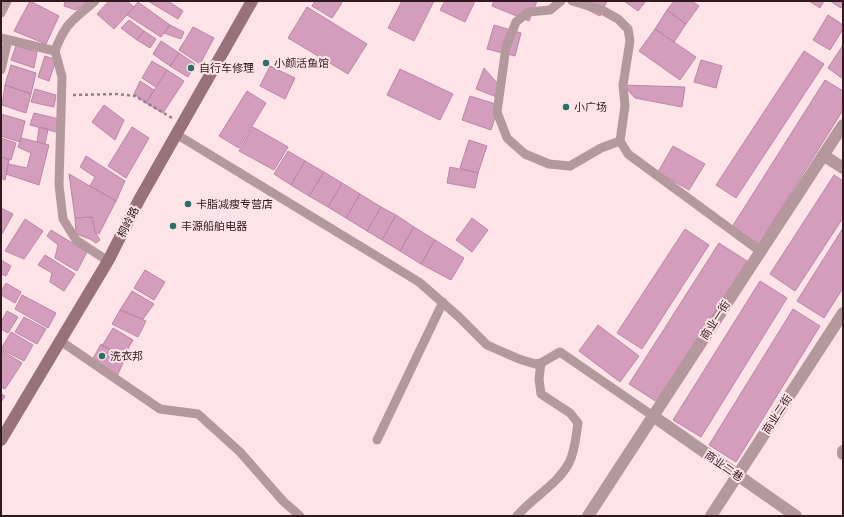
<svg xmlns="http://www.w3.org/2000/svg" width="844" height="517" font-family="Quicksand,'Noto Sans SC',sans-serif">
	<rect width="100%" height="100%" fill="#fee3e8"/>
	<path fill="#d39dbb" stroke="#bc86a5" d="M30,1L59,16L46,44L14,31Z
		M65,1H89L76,10L64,6Z
		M109,1H127L134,7L114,29L97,14Z
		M148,1H168L183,11L178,19Z
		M315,1H339L342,3L332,18L312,6Z
		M402,1H434L414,41L388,28Z
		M445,1H475L465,22L440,10Z
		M494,1H537L529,21L492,6Z
		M580,1H607L600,16L578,5Z
		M624,1H646L638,11Z
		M674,1H692L699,6L686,24L667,10Z
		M809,1H824L820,8Z
		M830,1H843V5L841,8Z
		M138,2L170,25L161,37L127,15Z
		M307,7L367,44L348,74L288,38Z
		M667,10L686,24L674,42L655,29Z
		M828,15L843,25V29L830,50L813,40Z
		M129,20L144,31L137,40L121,28Z
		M170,25L184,32L181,39L164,33Z
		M494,25L521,33L515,56L487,49Z
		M193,27L214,38L200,64L179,50Z
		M655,29L696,57L680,80L639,51Z
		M144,31L156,39L150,48L137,40Z
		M161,41L179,53L170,66L153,54Z
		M843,45V79L828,68Z
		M16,46L37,52L34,68L11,60Z
		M804,51L824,64L736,198L716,185Z
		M179,53L195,64L188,77L170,66Z
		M45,56L56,60L49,81L38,77Z
		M701,60L722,66L716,88L694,82Z
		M152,61L167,70L156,87L142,78Z
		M11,65L36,73L31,94L5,85Z
		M270,66L295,78L285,99L260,86Z
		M484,68L499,85L502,99L476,89Z
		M400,69L453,94L440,120L387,95Z
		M167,70L184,81L163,113L146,103Z
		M825,80L843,91V110L759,244L732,227Z
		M140,81L154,90L146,103L134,94Z
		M5,85L31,94L26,113L2,105Z
		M623,85L685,87L682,107L635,98Z
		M35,89L56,95L54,107L31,102Z
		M247,91L266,103L239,148L219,136Z
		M470,96L499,105L491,130L462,120Z
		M104,105L124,120L115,140L92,122Z
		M34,113L59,119L56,132L30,125Z
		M1,114L25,121L20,142L1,136Z
		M39,127L48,129L45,144L37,142Z
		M132,127L149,138L126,178L108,166Z
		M253,127L288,147L274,170L239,151Z
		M1,138L16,143L11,160L1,157Z
		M21,138L49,145L39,185L6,174L8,164L27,168L31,153L18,147Z
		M469,140L487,146L478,173L460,168Z
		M673,146L705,164L689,190L658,172Z
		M288,151L305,161L291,185L274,174Z
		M86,156L125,181L116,201L90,186L95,177L80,167Z
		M1,157L9,160L5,180L1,178Z
		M305,161L324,172L309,196L291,185Z
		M450,167L478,173L475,188L447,183Z
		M324,172L342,183L328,207L309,196Z
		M69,174L116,201L99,234L95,232L92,217L75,218Z
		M834,175L843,181V218L795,291L770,274Z
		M342,183L360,194L346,218L328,207Z
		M360,194L381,207L367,231L346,218Z
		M381,207L396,215L382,240L367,231Z
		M1,208L13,214L2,234L1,233Z
		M396,215L414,227L400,251L382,240Z
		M92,217L95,232L100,240L96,243L90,239L76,234L75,218Z
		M472,218L488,230L472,252L456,240Z
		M25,219L43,231L24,259L5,251Z
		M414,227L435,240L421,264L400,251Z
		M843,228V288L824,318L797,301Z
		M685,229L709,245L642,349L617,333Z
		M51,230L87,252L77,271L55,258L58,245L47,236Z
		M435,240L464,258L451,280L421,264Z
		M719,243L747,261L657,402L629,384Z
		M45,255L75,274L64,291L50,282L52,273L38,265Z
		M1,260L11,266L6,276L1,274Z
		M145,270L165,282L154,300L134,288Z
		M760,281L787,298L701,437L673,420Z
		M6,283L21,292L15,303L1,295V291Z
		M132,291L154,304L143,319L120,310Z
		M22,295L56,313L48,328L15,309Z
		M793,309L820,326L736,462L709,445Z
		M120,310L146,321L138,337L112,324Z
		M7,311L18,317L8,333L1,329V322Z
		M24,317L46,329L37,344L15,332Z
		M598,325L639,356L620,382L579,351Z
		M113,328L133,340L124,356L102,346Z
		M11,332L33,345L24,361L1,349Z
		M101,344L125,358L116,379L91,362Z
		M1,350L22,363L5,389L1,387Z
		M1,394L5,396L1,402Z"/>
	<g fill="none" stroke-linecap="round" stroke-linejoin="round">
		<path stroke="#967d82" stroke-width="2.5" stroke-dasharray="3 3" stroke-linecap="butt" d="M73,95L117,94L135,96L172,118"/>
		<path stroke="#b4989e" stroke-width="9" d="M561,1L550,10L528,12L516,22L506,47L497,112L507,138L525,154L549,164L570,166L601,148L620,141
			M572,1L602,10L618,19L628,29L630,41L623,85L625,106L620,141L628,154L760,251
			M1,13L7,1
			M1,38L55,51C65,23 73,20 95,1
			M55,51L62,77L59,185L63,219L76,240L108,261
			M1,70L8,40
			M176,134L419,282L459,317L487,345L519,359L535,364L541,363L560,352L653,416
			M59,340L160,409L198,414L240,452L283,501L300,516
			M377,440L443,302
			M517,516C533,497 557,485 569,463C575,451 576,436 578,423L570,413L541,394L539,379L541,363"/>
		<path stroke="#b4989e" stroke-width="12" d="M823,155L843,168
			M653,416L796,516
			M843,451V454
			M588,516L843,125
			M711,516L843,313"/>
		<path stroke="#997179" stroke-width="12" d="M1,440L108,261L139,200L252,1"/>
	</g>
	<g fill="#297168" stroke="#fee3e8" stroke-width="1.5">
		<circle cx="266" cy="63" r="4"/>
		<circle cx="191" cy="68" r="4"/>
		<circle cx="566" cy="107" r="4"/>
		<circle cx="188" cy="204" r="4"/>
		<circle cx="173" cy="226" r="4"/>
		<circle cx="102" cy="356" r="4"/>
	</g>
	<g text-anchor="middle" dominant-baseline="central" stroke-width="4" stroke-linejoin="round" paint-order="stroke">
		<g font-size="11" fill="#30191f" stroke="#fee3e8" text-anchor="start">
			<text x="274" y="63">小颜活鱼馆</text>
			<text x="199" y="68">自行车修理</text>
			<text x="574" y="107">小广场</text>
			<text x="196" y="204">卡脂减瘦专营店</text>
			<text x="181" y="226">丰源船舶电器</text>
			<text x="110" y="356">洗衣邦</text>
		</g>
		<g font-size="11" fill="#30191f" stroke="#fee3e8">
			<text transform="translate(128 222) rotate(-63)">桐岭路</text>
			<text transform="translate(715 320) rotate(-57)">商业一街</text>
			<text transform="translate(777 414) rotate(-57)">商业二街</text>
			<text transform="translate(724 466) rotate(35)">商业二巷</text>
		</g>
	</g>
	<rect width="844" height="517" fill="none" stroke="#30191f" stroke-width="4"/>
</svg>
